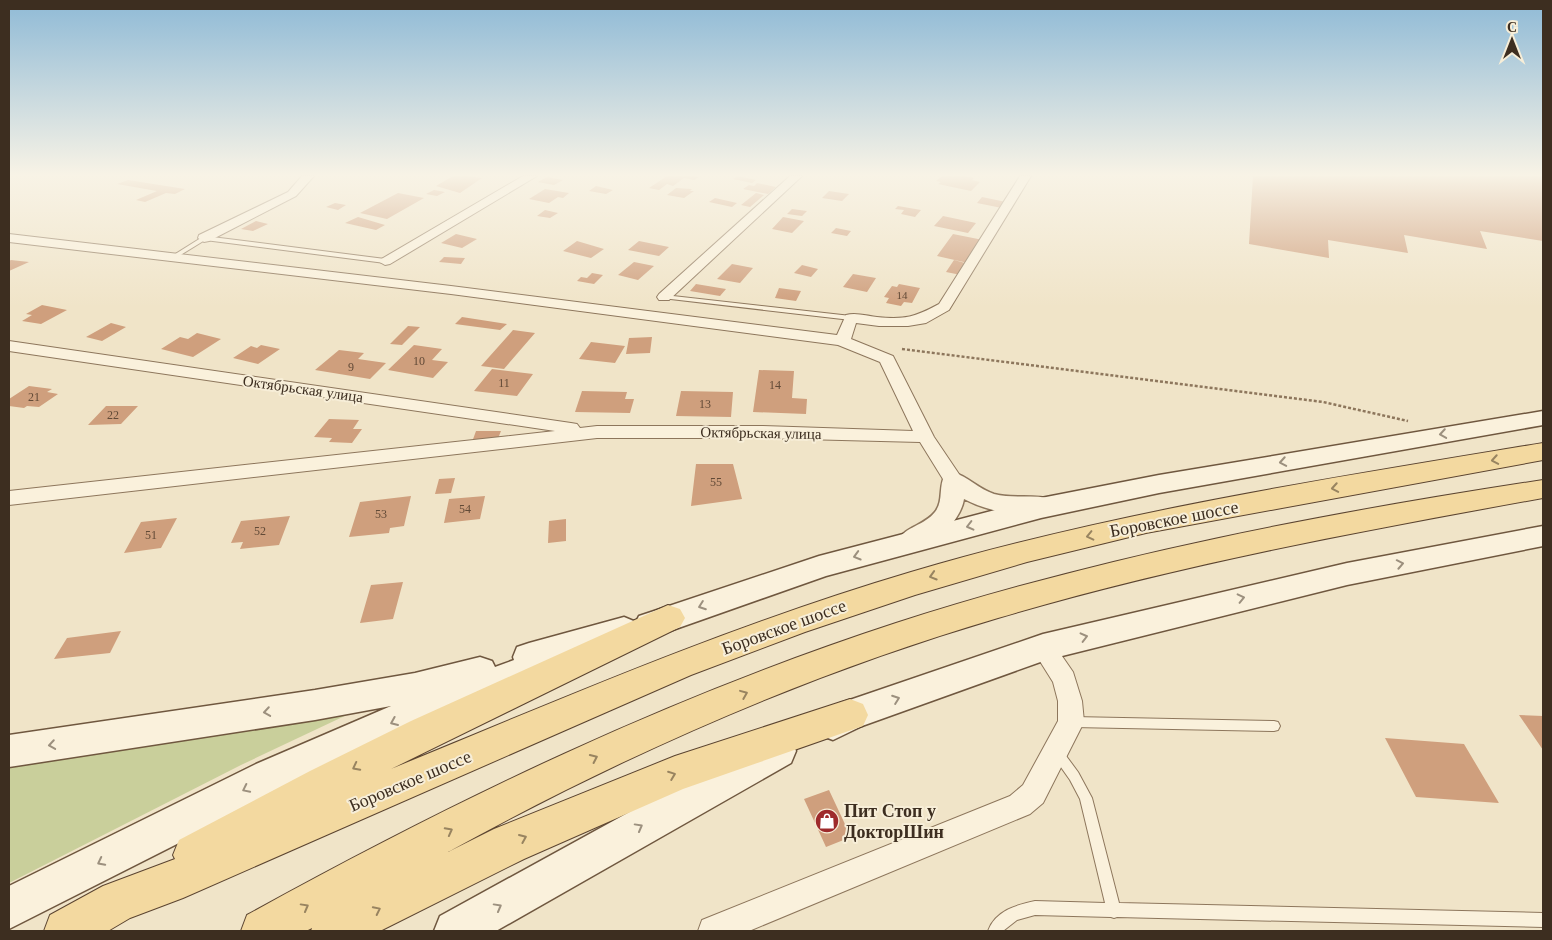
<svg xmlns="http://www.w3.org/2000/svg" width="1552" height="940" font-family="'Times New Roman',serif">
	<rect width="100%" height="100%" fill="#f0e4c8"/>
	<path fill="#c9cf9b" d="M351,713L241,765L9,883V764Z"/>
	<path fill="#cf9f7d" d="M453,176H468L482,178L460,193L436,186Z
		M667,176H694L699,177L694,180L684,178L673,186L667,184L659,190L649,188Z
		M738,176L756,180L752,183L733,179Z
		M942,176H965L974,178L972,180L980,182L971,191L938,184L941,182L936,181Z
		M1253,176H1543V241L1480,231L1487,249L1404,235L1408,253L1328,240L1329,258L1249,244Z
		M547,177L563,180L554,185L538,182Z
		M128,180L185,189L175,194L166,193L145,202L136,200L157,191L117,184Z
		M757,183L776,187L768,194L743,189L749,185L754,186Z
		M596,186L613,190L606,194L589,191Z
		M676,188L692,189L690,191H694L684,198L667,195Z
		M545,189L569,193L563,198L558,197L549,203L529,199Z
		M434,190L445,192L437,196L426,194Z
		M829,191L849,194L842,201L822,198Z
		M398,193L424,198L387,219L360,213Z
		M756,193L764,195L750,207L741,205Z
		M982,197L1006,202L1002,208L977,203Z
		M715,198L737,203L732,207L709,202Z
		M335,203L346,205L338,210L326,207Z
		M898,206L921,210L915,217L901,214L904,210L895,209Z
		M792,209L807,211L802,216L787,214Z
		M545,210L558,213L550,218L537,216Z
		M943,216L976,223L968,233L934,226Z
		M358,217L385,225L376,230L345,223Z
		M783,217L804,221L792,233L772,229Z
		M256,221L268,224L253,231L241,229Z
		M836,228L851,231L847,236L831,233Z
		M456,234L477,239L462,248L441,243Z
		M953,234L983,240L968,263L937,256Z
		M577,241L604,249L591,258L563,251Z
		M639,241L669,247L659,256L628,250Z
		M444,257L465,258L461,264L439,262Z
		M11,260L29,262L9,271V261Z
		M954,260L969,264L961,275L946,272Z
		M634,262L654,266L638,280L618,275Z
		M732,264L753,268L740,283L717,279Z
		M802,265L818,269L811,277L794,273Z
		M592,273L603,275L594,284L577,281L581,277L587,278Z
		M853,274L876,278L867,292L843,287Z
		M696,284L726,289L720,296L690,291Z
		M899,284L920,288L912,303L904,302L901,306L886,303L889,298L884,297L892,286L897,287Z
		M779,288L801,291L796,301L775,298Z
		M42,305L67,310L41,324L22,321L32,315L26,314Z
		M462,317L507,324L500,330L455,324Z
		M111,323L126,327L102,341L86,337Z
		M408,326L420,327L402,345L390,344Z
		M513,330L535,333L504,369L481,366Z
		M197,333L221,339L193,357L161,349L180,337L188,339Z
		M652,337L650,353L626,354L629,338Z
		M591,342L625,346L615,363L579,359Z
		M261,345L280,349L258,364L233,358L251,346L257,348Z
		M414,345L442,349L432,360L448,362L433,378L388,370Z
		M339,350L364,353L358,359L386,363L370,379L315,370Z
		M492,369L533,374L517,396L474,391Z
		M759,370L794,371L792,398L807,399L806,414L753,412Z
		M29,386L52,389L47,392L58,394L39,407L27,406L24,408L9,406V399Z
		M582,391L627,392L625,399H634L630,413L575,412Z
		M681,391L733,392L731,417L676,416Z
		M106,406H138L121,424L88,425Z
		M329,419L359,420L353,429H362L352,443L329,442L332,438L314,437Z
		M476,431H501L497,441L472,442Z
		M696,464H733L742,499L691,506Z
		M455,478L451,493L435,494L439,479Z
		M411,496L404,526L390,528L389,533L349,537L360,502Z
		M485,496L480,519L444,523L449,499Z
		M290,516L279,545L240,549L243,542L231,543L241,521Z
		M177,518L161,548L124,553L141,522Z
		M566,519V541L548,543L549,521Z
		M403,582L393,619L360,623L371,585Z
		M121,631L110,653L54,659L67,638Z
		M1519,715L1543,716V750Z
		M1385,738L1464,744L1499,803L1416,797Z
		M829,790L851,837L826,847L804,799Z"/>
	<g fill="none" stroke-linecap="round" stroke-linejoin="round">
		<g stroke="#8d765c" stroke-width="2">
			<path id="service" d="M204,236L385,259L388,261L385,263L205,240L174,259L169,258Z
				M664,295L851,316L854,318L851,320L662,298L661,297Z
				M1073,717L1274,721L1278,722L1280,726L1278,730L1274,731L1073,727L1069,726L1067,722L1069,718Z
				M1057,747L1061,749L1078,772L1092,798L1119,903L1543,913V927L1117,917L1114,918L1111,917L1035,915L1017,920L1003,931H988C995,911 1016,905 1035,901L1105,903L1080,799L1070,780L1051,753L1053,749Z"/>
		</g>
		<g stroke="#8d765c" stroke-width="2">
			<path id="minor" d="M302,176H314L296,196L209,241L204,242L198,238L199,235L288,192Z
				M523,176H537L390,264L385,265L378,261Z
				M790,176H802L669,300H659L657,297L659,294Z
				M1020,176H1031L949,310L926,323L908,326H879L856,323L851,339L893,356L934,437L963,480L960,484L953,486L946,484L920,442L763,438H597L9,505V491L555,431L9,351V341L571,423L577,424L580,428L597,426H763L913,431L880,362L838,345L451,294L9,242V234L451,286L837,335L846,315C856,312 867,316 877,317C905,320 915,317 939,304Z
				M1043,638L1051,640L1073,672L1082,701L1084,722L1043,803L1030,814L749,931H698L702,920L1010,796L1023,785L1058,721V701L1053,682L1031,647L1035,640Z"/>
		</g>
		<g stroke="#8d765c" stroke-width="3">
			<path id="tertiary" d="M953,472C968,477 979,489 994,494C1013,499 1034,494 1052,499L1056,505L1052,511C1025,519 989,512 964,499C960,524 927,554 901,546L898,540C905,527 925,525 935,512C944,501 938,486 945,475Z"/>
		</g>
		<g stroke="#6f573f" stroke-width="3">
			<path id="secondary" d="M1543,411V425L1159,493L1041,518L826,576L650,638L638,633L635,639L568,659L564,670L419,727L327,768L9,929V886L256,764L391,706L315,720L9,767V735L315,690L415,673L480,657L492,661L495,667L514,660L513,657L517,647L529,643L624,617L636,622L639,616L819,556L1041,498L1159,475Z
				M1543,526V546L1347,585L1046,660L862,726L833,740L820,735L815,724L820,713L838,704L1043,634L1347,563Z
				M778,735L791,739L796,751L791,763L496,931H434L440,916L735,754Z"/>
		</g>
		<g stroke="#5b4430" stroke-width="2">
			<path id="primary" d="M1543,443V460L1146,533L1027,562L915,595L805,632L691,675L183,898L130,918L108,931H44L50,915L103,886L175,859L173,855L179,840L310,771L411,721L668,605L680,609L685,618L680,627L391,769C563,698 732,625 911,572C1117,511 1331,478 1543,443Z
				M1543,480V498C1360,531 1177,565 998,618C807,674 622,756 448,852L494,829L675,756L850,699L863,704L868,715L863,726L683,789L524,859L380,931H311L312,928L306,931H241L247,915C455,800 669,697 896,623C1106,555 1325,513 1543,480Z"/>
		</g>
		<path stroke="#8d765c" stroke-width="2.5" stroke-dasharray="3 2" stroke-linecap="butt" d="M902,349L1323,402L1408,421"/>
		<use href="#service" fill="#faf1dc" fill-rule="evenodd"/>
		<use href="#minor" fill="#faf1dc" fill-rule="evenodd"/>
		<use href="#tertiary" fill="#faf1dc" fill-rule="evenodd"/>
		<use href="#secondary" fill="#faf1dc" fill-rule="evenodd"/>
		<use href="#primary" fill="#f3d9a0" fill-rule="evenodd"/>
	</g>
	<defs><path id="oneway-chevron" d="M-2-3.5L2.5 0L-2 3.5" fill="none" stroke-width="1.6" stroke-linecap="round" stroke-linejoin="round" transform="scale(1.25)"/></defs>
	<g stroke="#9c907e">
		<use href="#oneway-chevron" transform="translate(1443 434) rotate(171)"/>
		<use href="#oneway-chevron" transform="translate(1283 462) rotate(170)"/>
		<use href="#oneway-chevron" transform="translate(970 526) rotate(166)"/>
		<use href="#oneway-chevron" transform="translate(857 556) rotate(164)"/>
		<use href="#oneway-chevron" transform="translate(1400 564) rotate(-11)"/>
		<use href="#oneway-chevron" transform="translate(1241 598) rotate(-13)"/>
		<use href="#oneway-chevron" transform="translate(702 606) rotate(160)"/>
		<use href="#oneway-chevron" transform="translate(1084 637) rotate(-14)"/>
		<use href="#oneway-chevron" transform="translate(896 699) rotate(-20)"/>
		<use href="#oneway-chevron" transform="translate(267 712) rotate(171)"/>
		<use href="#oneway-chevron" transform="translate(394 722) rotate(157)"/>
		<use href="#oneway-chevron" transform="translate(52 745) rotate(171)"/>
		<use href="#oneway-chevron" transform="translate(246 789) rotate(154)"/>
		<use href="#oneway-chevron" transform="translate(639 827) rotate(-29)"/>
		<use href="#oneway-chevron" transform="translate(101 862) rotate(153)"/>
		<use href="#oneway-chevron" transform="translate(498 907) rotate(-29)"/>
	</g>
	<g stroke="#988460">
		<use href="#oneway-chevron" transform="translate(1495 460) rotate(170)"/>
		<use href="#oneway-chevron" transform="translate(1335 488) rotate(170)"/>
		<use href="#oneway-chevron" transform="translate(1090 536) rotate(167)"/>
		<use href="#oneway-chevron" transform="translate(933 576) rotate(163)"/>
		<use href="#oneway-chevron" transform="translate(744 694) rotate(-22)"/>
		<use href="#oneway-chevron" transform="translate(594 758) rotate(-25)"/>
		<use href="#oneway-chevron" transform="translate(356 767) rotate(153)"/>
		<use href="#oneway-chevron" transform="translate(672 775) rotate(-21)"/>
		<use href="#oneway-chevron" transform="translate(449 831) rotate(-28)"/>
		<use href="#oneway-chevron" transform="translate(523 838) rotate(-23)"/>
		<use href="#oneway-chevron" transform="translate(305 907) rotate(-29)"/>
		<use href="#oneway-chevron" transform="translate(377 910) rotate(-26)"/>
	</g>
	<linearGradient id="sky" x2="0" y2="1"><stop stop-color="#8fbad6"/><stop offset="0.57" stop-color="#f8f3e6"/><stop offset="1" stop-color="#f8f3e6" stop-opacity="0"/></linearGradient>
	<rect width="1552" height="307" fill="url(#sky)"/>
	<defs>
		<g id="shop-disc" transform="scale(1.25)"><circle r="9.5" fill="#9e2a2b" stroke="#f7eed8"/><path d="M-5-2.5h2.3a2.7 3.5 0 0 1 5.4 0H5L5.5 6h-11ZM-1.5-2.5h3a1.5 2.3 0 0 0-3 0Z" fill="#fff"/></g>
	</defs>
	<g fill-rule="evenodd">
		<use href="#shop-disc" x="827" y="821"/>
	</g>
	<g text-anchor="middle" dominant-baseline="central" stroke-width="4" stroke-linejoin="round" paint-order="stroke">
		<g font-size="11" fill="#624a37">
			<text x="902" y="295">14</text>
		</g>
		<g font-size="12" fill="#624a37">
			<text x="419" y="361">10</text>
			<text x="351" y="367">9</text>
			<text x="504" y="383">11</text>
			<text x="775" y="385">14</text>
			<text x="34" y="397">21</text>
			<text x="705" y="404">13</text>
			<text x="113" y="415">22</text>
			<text x="716" y="482">55</text>
			<text x="465" y="509">54</text>
			<text x="381" y="514">53</text>
			<text x="260" y="531">52</text>
			<text x="151" y="535">51</text>
		</g>
		<g font-size="15" fill="#3d2e20" stroke="#f7eed8">
			<text transform="translate(303 389) rotate(8)">Октябрьская улица</text>
			<text transform="translate(761 433) rotate(1)">Октябрьская улица</text>
		</g>
		<g font-size="18" fill="#3d2e20" stroke="#f7eed8">
			<text transform="translate(1174 519) rotate(-11)">Боровское шоссе</text>
			<text transform="translate(784 627) rotate(-20)">Боровское шоссе</text>
			<text transform="translate(410 781) rotate(-23)">Боровское шоссе</text>
		</g>
		<g font-size="18" font-weight="bold" fill="#3d2e20" stroke="#f7eed8" text-anchor="start">
			<text x="844" y="811">Пит Стоп у<tspan x="844" dy="21">ДокторШин</tspan></text>
		</g>
	</g>
	<rect width="1552" height="940" fill="none" stroke="#3d2e20" stroke-width="20"/>
	<g transform="translate(1512 40)" stroke="#f7eed8" stroke-width="4" paint-order="stroke">
	<path d="M0-4L9 19L0 12L-9 19Z" fill="#3d2e20"/>
	<text y="-8" font-size="14" font-weight="bold" text-anchor="middle" fill="#3d2e20">С</text>
	</g>
</svg>
